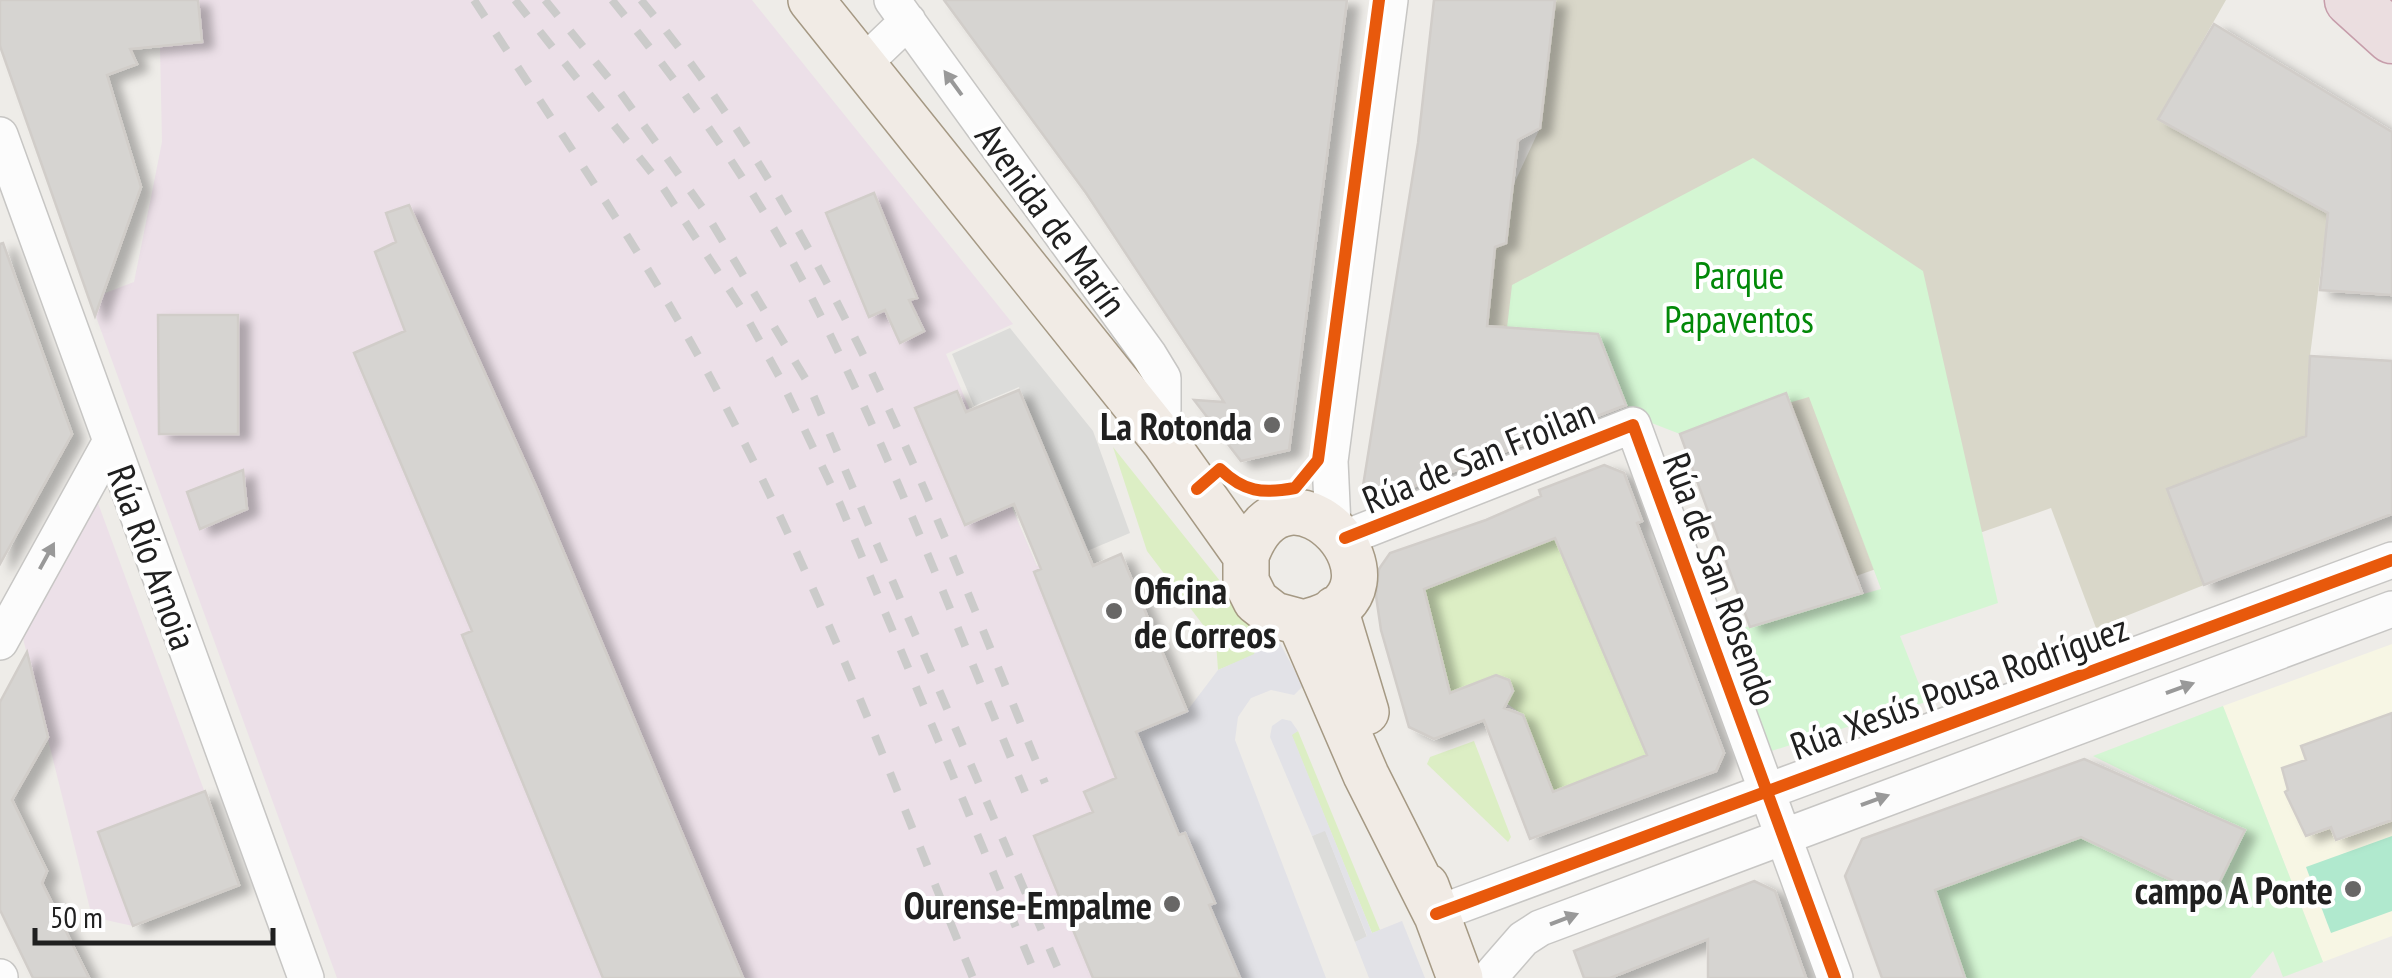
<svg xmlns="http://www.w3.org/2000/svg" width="2392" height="978" font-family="'PT Sans Narrow',sans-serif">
	<defs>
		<filter id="shadow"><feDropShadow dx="11" dy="6" stdDeviation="5" flood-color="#0004"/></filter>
	</defs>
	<rect width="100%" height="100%" fill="#eeece8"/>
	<path fill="#ece0e8" d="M159,0H752L1013,324L946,354L1037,566L1080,548L1259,978H337L87,292L100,295L134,282L162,142Z
		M95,495L239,885L133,926L92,917L15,606Z"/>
	<path fill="#f7f6e4" d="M2392,644V936L2323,962L2223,706Z"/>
	<path fill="#dcdcda" d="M1010,328L1093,431L1130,533L1087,551L1019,387L974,406L952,354Z
		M1325,830L1367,937L1355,942L1312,836Z"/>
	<path fill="#d9d7c9" d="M1555,0H2226L2158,119L2328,213L2310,356L2306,436L2168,489L2204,585L2096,628L2051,508L1856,576L1786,393L1629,396L1507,328L1487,325L1495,247L1506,243L1512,188L1540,128Z"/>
	<path fill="#dceec4" d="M1113,447L1252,621L1260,641L1254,655L1218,670L1216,642L1147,551Z
		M1555,538L1647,755L1556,799L1523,715L1506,703L1513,691L1509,680L1496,675L1450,693L1424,589Z
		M1298,731L1380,930L1372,933L1291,734Z
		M1474,741L1511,837L1508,842L1427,764L1430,757Z"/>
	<path fill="#d4f6d3" d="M1753,158L1923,271L1998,603L1900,636L1926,702L1762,754L1722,634L1881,589L1809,397L1680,434L1649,422L1626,405L1598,334L1507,328L1512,285Z
		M2223,706L2323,962L2283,977L2273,951L2250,978H1965L1935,890L2081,837L2211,899L2244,830L2093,756Z"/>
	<path fill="#b0e9ce" d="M2392,836V911L2331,933L2306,867Z"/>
	<path fill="#e2e2e7" d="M1263,612L1303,686L1294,695L1271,690L1251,698L1238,717L1235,740L1326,978H1240L1209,905L1215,902L1186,833L1179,835L1136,732L1187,711L1218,670L1254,654L1260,641L1252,621Z
		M1282,719L1291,721L1298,731L1292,735L1372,933L1402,921L1425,978H1369L1355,942L1367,936L1325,831L1312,836L1270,737L1272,726Z"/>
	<path fill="#d6d4d1" stroke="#d1cdc9" stroke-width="2.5" fill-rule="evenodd" filter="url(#shadow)" d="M0,0H198L202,42L130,49L137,64L107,75L141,187L95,316L0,46Z
		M944,0H1347L1289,450L1241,461L1194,400L1224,402L1086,193Z
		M1434,0H1555L1540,128L1518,140L1506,243L1495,247L1487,326L1598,334L1626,405L1383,498L1363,486L1418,143Z
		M2214,24L2392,132V295L2320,290L2328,213L2158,119Z
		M874,193L917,298L909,300L924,331L900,343L885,310L869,317L826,213Z
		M409,205L538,491L743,978H603L462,635L472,631L354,353L405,331L375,252L396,242L386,213Z
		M3,243L72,434L0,564V244Z
		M158,315H238V434H159Z
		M2310,356L2392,361V514L2204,585L2167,489L2306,436Z
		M1019,390L1093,566L1121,554L1187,711L1136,732L1179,835L1185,833L1215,903L1209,905L1240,978H1093L1034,836L1093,812L1084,792L1116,778L1034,572L1041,569L1014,504L965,525L915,408L957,391L966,412Z
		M1786,393L1862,593L1750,627L1680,434Z
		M1604,465L1624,473L1642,521L1637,523L1724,753L1716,771L1530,839L1484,720L1434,739L1409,727L1381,630L1376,596L1379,569L1390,553L1486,520L1541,496L1539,490ZM1555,538L1647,755L1553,792L1523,715L1504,708L1513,691L1509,680L1496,675L1450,693L1424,589Z
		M243,470L247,509L200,529L187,492Z
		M27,652L48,737L12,800L47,871L42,883L89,978H33L0,910V702Z
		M2392,713V820L2336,840L2331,827L2306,836L2285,792L2288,790L2282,768L2306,760L2301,746Z
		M2084,759L2245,830L2211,899L2081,837L1935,890L1965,978H1882L1845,876L1862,839Z
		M205,791L239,885L133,926L98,832Z
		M1754,881L1775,891L1806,978H1708V939L1610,978H1584L1574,951Z"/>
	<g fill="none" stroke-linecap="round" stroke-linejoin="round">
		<g stroke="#c7c6c4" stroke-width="38">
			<path id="minor" d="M892,0L1149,355L1163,378V410L1150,424
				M863,64L908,21
				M0,135L306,978
				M1333,526L1330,461L1390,0
				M1345,538L1633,425L1835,978
				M0,642L111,441
				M1436,914L2392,560
				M0,977V978
				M1489,978L1523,939L1540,928L2392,609"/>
		</g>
		<g stroke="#a59984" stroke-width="48">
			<path id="major" d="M811,0L1165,442L1246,556V581L1256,601L1274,615L1300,622L1366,775L1436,914
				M1246,556C1288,438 1424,592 1310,621
				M1335,609L1366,712
				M1426,886L1460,978"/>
		</g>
		<g stroke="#c69daa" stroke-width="55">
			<path id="highway" d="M2351,0L2392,37"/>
		</g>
		<use href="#minor" stroke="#fcfcfc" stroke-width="35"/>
		<use href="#major" stroke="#f1ebe5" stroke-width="45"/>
		<use href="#highway" stroke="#ebdee0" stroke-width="52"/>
		<path stroke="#cbcbca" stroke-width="8" stroke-dasharray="20 20" stroke-linecap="butt" d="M474,0C562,136 655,269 729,413C824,595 895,789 973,978
			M515,0L662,186L742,309L779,376L840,504L1037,978
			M545,0L620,92L704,210L808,383L1062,978
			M612,0C684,89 751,182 804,283C889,447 954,622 1025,792
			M641,0C833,230 933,510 1045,783"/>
		<g stroke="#fff" stroke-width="19">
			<path id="cycleway" d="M1197,489L1220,469C1244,492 1262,494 1295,488L1318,460L1379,0
				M1345,538L1633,425L1835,978
				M1436,914L2392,560"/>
		</g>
		<use href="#cycleway" stroke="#e8590c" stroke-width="12"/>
	</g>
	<defs><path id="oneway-solid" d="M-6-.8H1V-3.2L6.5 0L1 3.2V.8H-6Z" transform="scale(2.5)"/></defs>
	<g fill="#999">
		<use href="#oneway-solid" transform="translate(953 83) rotate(-126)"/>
		<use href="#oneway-solid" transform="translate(47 556) rotate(-61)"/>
		<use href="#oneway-solid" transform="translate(2180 688) rotate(-20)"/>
		<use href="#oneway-solid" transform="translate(1875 800) rotate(-20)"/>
		<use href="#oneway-solid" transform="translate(1564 919) rotate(-21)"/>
	</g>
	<g fill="#686766" stroke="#fff" stroke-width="4">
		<circle cx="1272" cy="425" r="10"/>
		<circle cx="1114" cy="611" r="10"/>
		<circle cx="2353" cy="889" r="10"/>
		<circle cx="1172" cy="904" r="10"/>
	</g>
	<g text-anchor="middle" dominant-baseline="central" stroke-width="8" stroke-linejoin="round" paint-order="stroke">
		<g font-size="38" fill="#202020" stroke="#fff">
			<text transform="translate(1052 219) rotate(54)">Avenida de Marín</text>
			<text transform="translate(1478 455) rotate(-22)">Rúa de San Froilan</text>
			<text transform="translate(153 557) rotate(70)">Rúa Río Arnoia</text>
			<text transform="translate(1721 579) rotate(70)">Rúa de San Rosendo</text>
			<text transform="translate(1959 686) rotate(-20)">Rúa Xesús Pousa Rodríguez</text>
		</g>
		<g font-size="38" fill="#028908" stroke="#fff">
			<text x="1739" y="274">Parque<tspan x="1739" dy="44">Papaventos</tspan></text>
		</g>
		<g font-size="38" font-weight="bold" fill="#202020" stroke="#fff" text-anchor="end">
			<text x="1252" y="425">La Rotonda</text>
			<text x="1134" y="589" text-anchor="start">Oficina<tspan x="1134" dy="44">de Correos</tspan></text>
			<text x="2333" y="889">campo A Ponte</text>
			<text x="1152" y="904">Ourense-Empalme</text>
		</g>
	</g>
	<path d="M35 928v15h238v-15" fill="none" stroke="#202020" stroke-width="5"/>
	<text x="50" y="928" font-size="30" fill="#202020" stroke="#ffffff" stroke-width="8" paint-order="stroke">50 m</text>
</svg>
